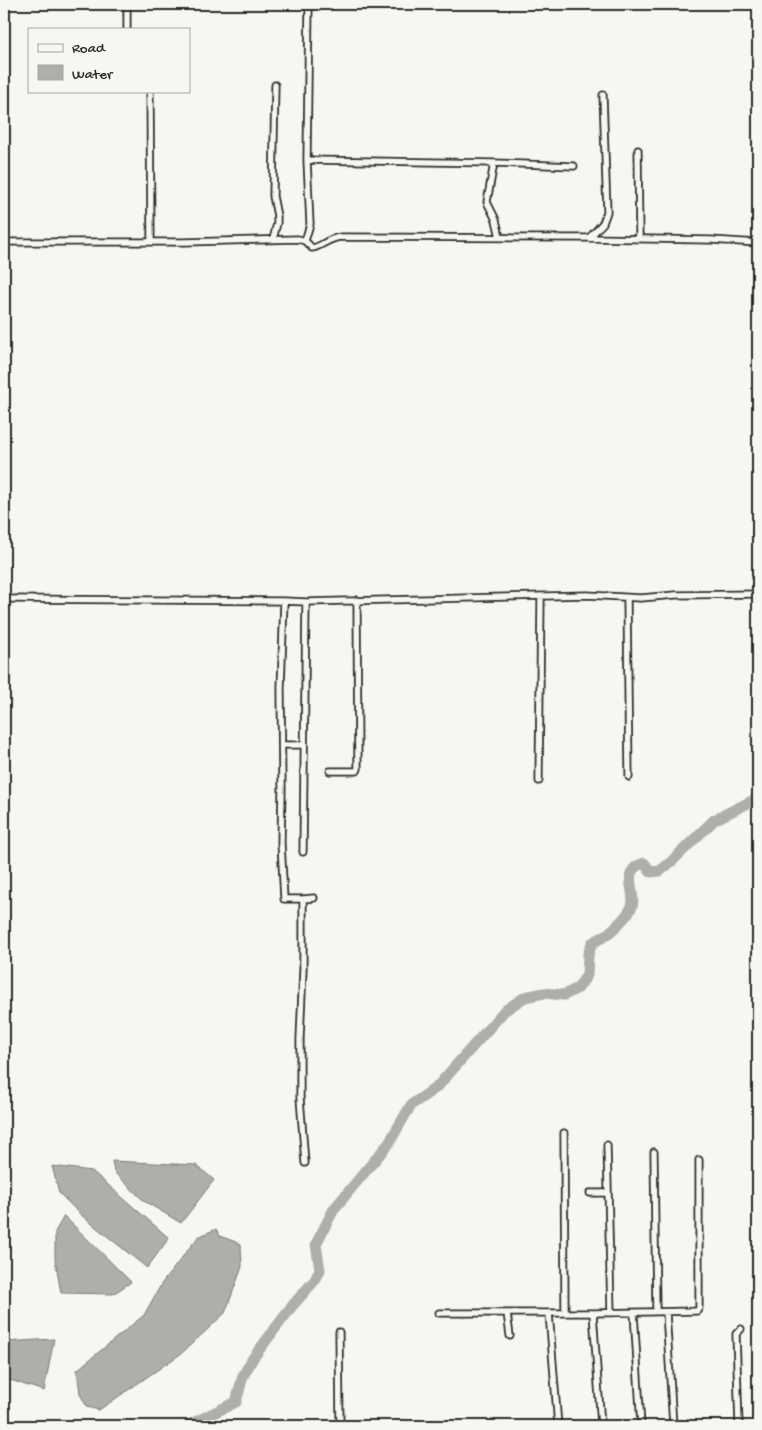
<svg xmlns="http://www.w3.org/2000/svg" width="762" height="1430" font-family="'Gochi Hand',sans-serif">
	<rect width="100%" height="100%" fill="#f6f6f2"/>
	<filter id="ink" filterUnits="userSpaceOnUse"><feTurbulence type="fractalNoise" baseFrequency=".02" numOctaves="2"/><feDisplacementMap in="SourceGraphic" scale="10" xChannelSelector="R" yChannelSelector="G"/><feConvolveMatrix kernelMatrix="1 2 1 2 8 2 1 2 1" color-interpolation-filters="sRGB"/></filter>
	<g filter="url(#ink)">
		<path fill="#aeaeab" stroke="#7a7a78" d="M112,1161L196,1165L214,1180L181,1223L144,1201L114,1172Z
			M52,1166L92,1171L169,1238L147,1268L81,1215L59,1193Z
			M64,1216L131,1282L113,1294L61,1293L55,1259V1232Z
			M216,1229L220,1236L241,1244L242,1267L225,1313L182,1353L99,1410L87,1407L80,1394L77,1370L144,1315L162,1283L198,1237Z
			M54,1339L44,1391L4,1378V1342Z"/>
		<g fill="none" stroke-linecap="round" stroke-linejoin="round">
			<path stroke="#aeaeab" stroke-width="11" d="M187,1426L236,1402L243,1376L253,1358L293,1305L315,1280L320,1270L316,1244L334,1209L389,1143L411,1105L437,1087L504,1011L525,997L544,993L564,995L578,988L587,975L588,955L592,943C597,940 602,938 606,935C613,930 629,915 632,906C637,892 619,870 644,863L651,872L660,871L671,862L714,820L758,798"/>
			<g stroke="#2b2b2b" stroke-width="9">
				<path id="minor" d="M127,4V29
					M150,91L151,242
					M638,150L639,239
					M307,160L494,163
					M500,237L496,220L487,202L494,163L574,166
					M589,238L603,223L607,212L603,95
					M273,240L277,223V216L273,196L275,85
					M305,241L310,224L307,160L309,4
					M4,242H185L298,239L305,241L312,248C321,247 328,238 341,237L589,238L711,240L758,243
					M627,598L629,777
					M4,599L284,601L306,602L587,595L641,598L675,595L758,594
					M284,601L281,688L282,788L281,843L284,899H303V969L300,1039V1098L305,1163
					M282,745H303
					M330,771H357L358,769L357,600
					M539,781L541,597
					M303,852L306,602
					M303,899L314,898
					M564,1133L565,1313
					M607,1145L611,1313
					M654,1152L656,1312
					M590,1193H608
					M666,1312L673,1426
					M439,1313H593L697,1311L699,1308V1160
					M507,1313L510,1336
					M549,1313L558,1426
					M593,1313L601,1426
					M634,1313L641,1426
					M339,1332L340,1426
					M739,1426L736,1334L741,1329"/>
			</g>
			<use href="#minor" stroke="#f6f6f2" stroke-width="5.5"/>
		</g>
	</g>
	<rect width="762" height="1430" fill="none" stroke="#f6f6f2" stroke-width="20"/>
	<rect x="10" y="10" width="742" height="1410" fill="none" stroke="#2b2b2b" stroke-width="2" filter="url(#ink)"/>
	<rect x="28" y="28" width="162" height="65" fill="#f6f6f2" stroke="#a5a5a2"/>
	<rect x="38" y="44" width="25" height="8" fill="#f6f6f2" stroke="#a5a5a2"/>
	<text x="72" y="52" font-size="15" fill="#2b2b2b">Road</text>
	<rect x="38" y="65" width="25" height="15" fill="#aeaeab" stroke="#a5a5a2"/>
	<text x="72" y="78" font-size="15" fill="#2b2b2b">Water</text>
</svg>
